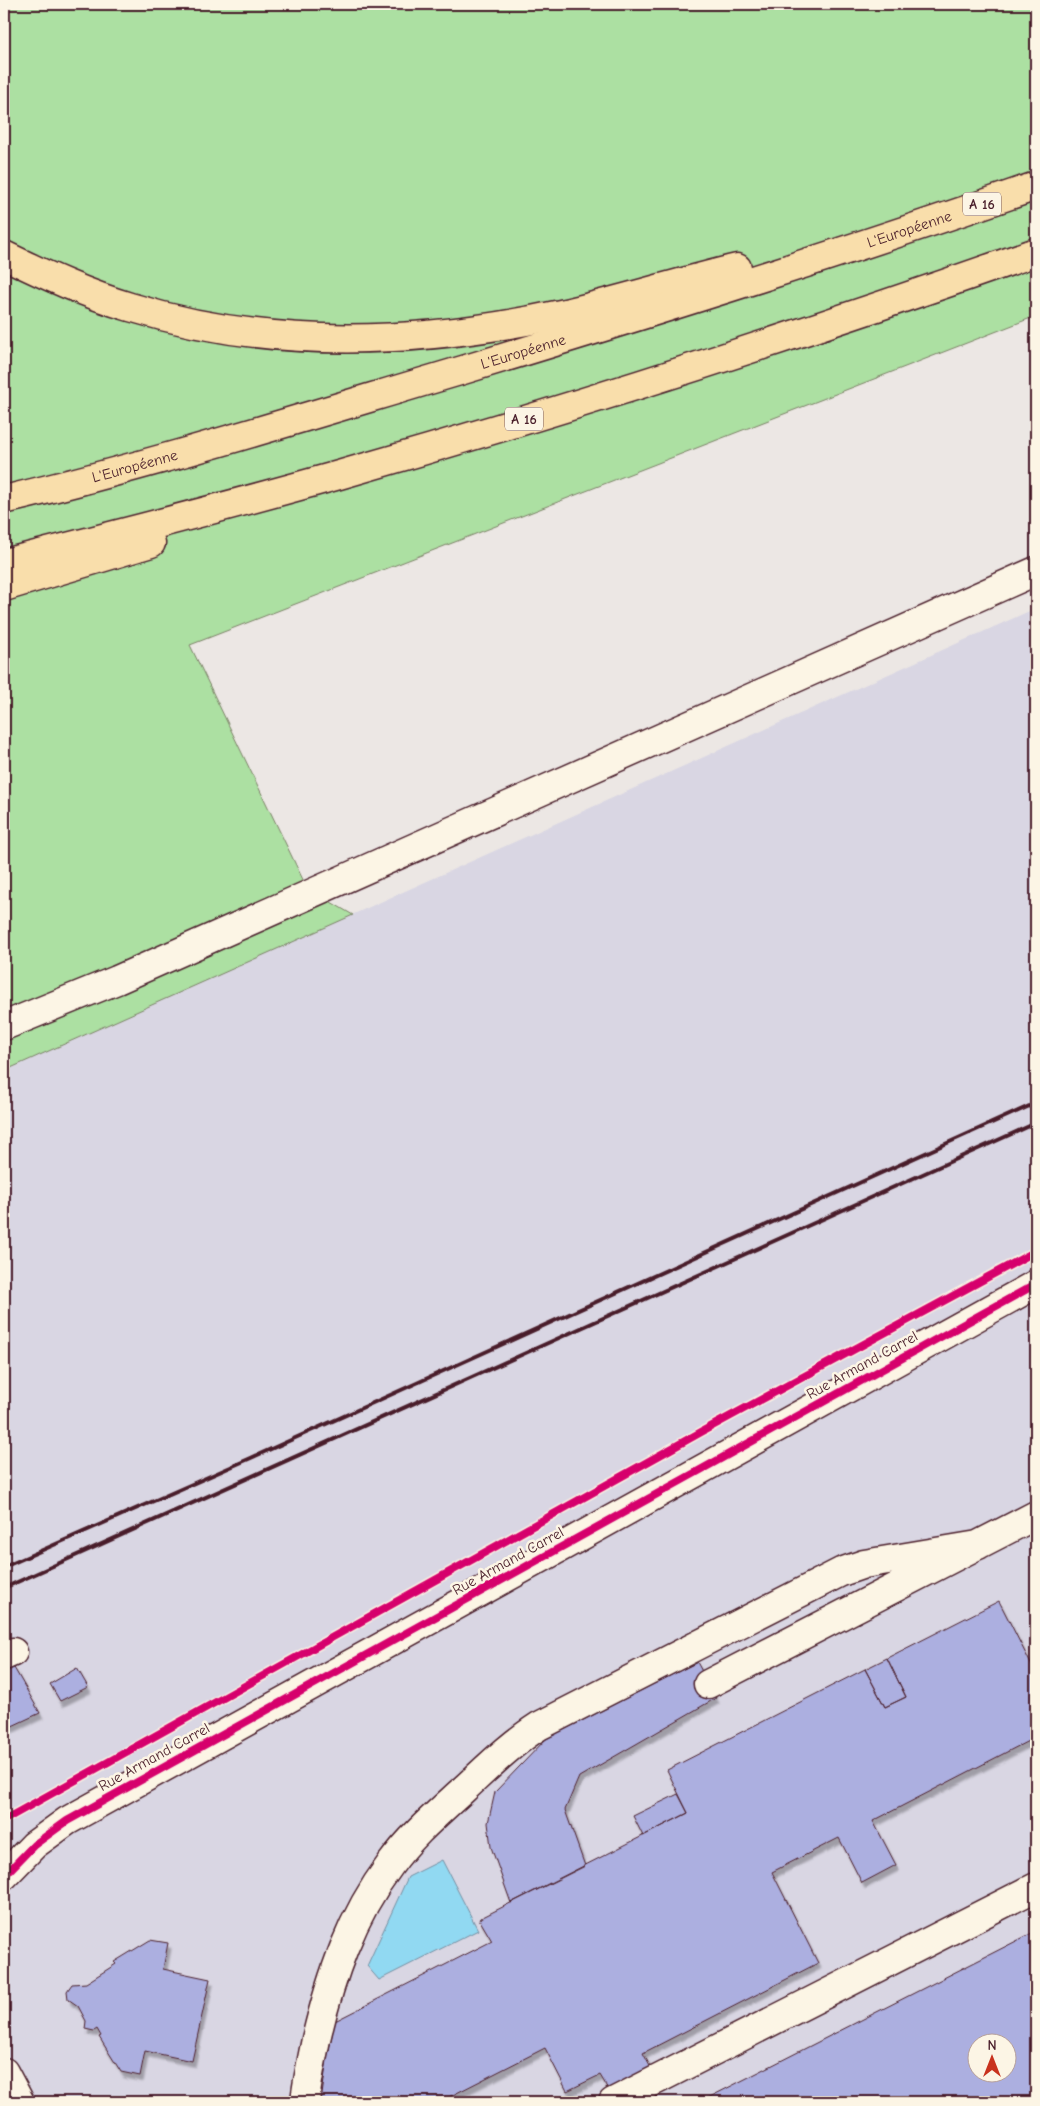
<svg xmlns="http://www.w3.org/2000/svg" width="1040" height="2106" font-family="'Comic Neue',sans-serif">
	<defs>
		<filter id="shadow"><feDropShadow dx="3" dy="5.5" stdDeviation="1" flood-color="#0004"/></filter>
	</defs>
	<rect width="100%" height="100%" fill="#ece7e4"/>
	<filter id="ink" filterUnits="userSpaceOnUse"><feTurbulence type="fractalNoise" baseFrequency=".02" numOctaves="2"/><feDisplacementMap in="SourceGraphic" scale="10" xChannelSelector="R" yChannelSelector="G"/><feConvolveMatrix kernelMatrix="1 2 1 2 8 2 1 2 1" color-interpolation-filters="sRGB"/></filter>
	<g filter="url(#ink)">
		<path fill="#d9d6e3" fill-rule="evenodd" d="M1036,608V2102H4V1071ZM978,2044H1008V2074H978Z"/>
		<path fill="#ace0a2" stroke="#7b8066" d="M4,4H1036V316L190,645L307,888L353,915L4,1071Z"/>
		<path fill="#91d9f2" stroke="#758fa2" d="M442,1860L478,1930L379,1980L367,1966L408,1877Z"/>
		<path fill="#acafe0" stroke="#4a1f2b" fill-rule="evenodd" filter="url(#shadow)" d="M999,1601L1036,1674V1737L873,1821L896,1865L862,1883L839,1838L772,1872L818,1963L643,2053L652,2070L610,2092L600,2075L567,2091L545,2048L439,2102H321L327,2058L335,2021L492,1941L479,1919L688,1813L667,1770L865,1669L885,1707L906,1697L887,1658Z
			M887,1658L906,1697L885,1707L865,1669Z
			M697,1662L716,1698L579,1777L565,1810L585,1866L511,1903L491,1847L488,1823L495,1792L546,1739Z
			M13,1666L40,1713L10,1727L4,1715V1670Z
			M77,1668L88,1687L60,1701L50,1684Z
			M678,1794L688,1813L643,1836L633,1816Z
			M1036,1931V2102H700ZM978,2044H1008V2074H978Z
			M150,1940L168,1943L163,1969L210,1979L192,2061L145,2051L140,2076L121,2072L99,2037L101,2036L97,2029L94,2031L85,2029L86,2021L78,2006L68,1999L67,1991L72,1984L86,1983L116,1964L114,1962Z"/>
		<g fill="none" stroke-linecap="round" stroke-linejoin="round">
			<g stroke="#4a1f2b" stroke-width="31">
				<path id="minor" d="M4,1026L117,980L1036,571
					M4,1656L13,1652
					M708,1684L1036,1515
					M4,1876L34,1845L67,1821L1036,1284
					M4,2072L20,2102
					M305,2102C307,2081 312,2060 316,2039C331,1976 351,1917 390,1865C411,1836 438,1813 464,1789C488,1767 511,1744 539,1726L841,1572L864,1564L978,1545
					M613,2102L1036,1887"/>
			</g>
			<g stroke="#4a1f2b" stroke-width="31">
				<g id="highway">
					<path d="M4,255C45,275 86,294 130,307C270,350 419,345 561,314C620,301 678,282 737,268"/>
					<path id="s1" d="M4,500C159,463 311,415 463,370C655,312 847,252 1036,186"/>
					<path d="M4,563C116,535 228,506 339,475C574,408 806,333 1036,252"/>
					<path d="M4,587L151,543"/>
				</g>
			</g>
			<use href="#minor" stroke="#fcf5e5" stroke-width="28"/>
			<use href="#highway" stroke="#f9deab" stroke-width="28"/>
			<path stroke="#4a1f2b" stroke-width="4" d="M4,1567L251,1458L1036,1103
				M4,1588L1036,1123"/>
			<g stroke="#fcf5e5" stroke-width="11">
				<path id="cycleway" d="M4,1820L703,1431L1036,1251
					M4,1876L34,1845L67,1821L1036,1284"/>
			</g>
			<use href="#cycleway" stroke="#d6006c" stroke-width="8"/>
		</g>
	</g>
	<g text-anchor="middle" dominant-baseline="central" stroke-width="5" stroke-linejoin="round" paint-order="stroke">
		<g fill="#fcf5e5" stroke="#7f5f63" stroke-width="1">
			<rect x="963" y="192.5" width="38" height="23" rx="4"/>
			<rect x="505" y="407.5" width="38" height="23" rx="4"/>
		</g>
		<g font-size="14" font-weight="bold" fill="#4a1f2b">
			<text x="982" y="204">A 16</text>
			<text x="524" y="419">A 16</text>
		</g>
		<g font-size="15" fill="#4a1f2b" stroke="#fcf5e5">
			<text stroke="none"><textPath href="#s1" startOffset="945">L'Européenne</textPath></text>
			<text stroke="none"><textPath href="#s1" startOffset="540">L'Européenne</textPath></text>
			<text stroke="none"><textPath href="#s1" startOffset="135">L'Européenne</textPath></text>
			<text transform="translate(862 1365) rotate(-29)">Rue Armand Carrel</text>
			<text transform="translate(508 1561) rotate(-29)">Rue Armand Carrel</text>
			<text transform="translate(154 1757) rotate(-29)">Rue Armand Carrel</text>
		</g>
	</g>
	<rect width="1040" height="2106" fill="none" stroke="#fcf5e5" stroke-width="20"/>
	<rect x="10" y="10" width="1020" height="2086" fill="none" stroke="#4a1f2b" stroke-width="2" filter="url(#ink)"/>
	<g transform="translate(992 2058)"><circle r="24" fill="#fcf5e5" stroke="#b59f9b"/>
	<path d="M0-4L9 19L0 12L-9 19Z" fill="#c8321e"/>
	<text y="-8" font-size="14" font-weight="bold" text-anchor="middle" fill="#4a1f2b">N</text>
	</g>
</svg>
